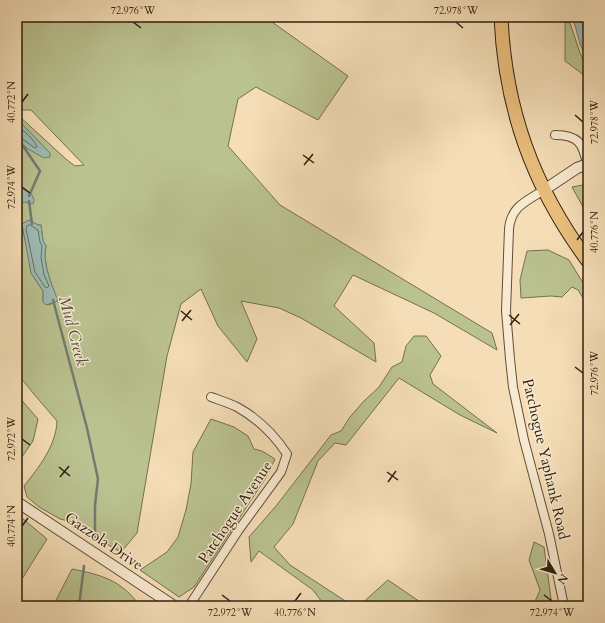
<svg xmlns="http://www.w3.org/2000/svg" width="605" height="623" font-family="Cardo,serif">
	<rect width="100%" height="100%" fill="#f5deb7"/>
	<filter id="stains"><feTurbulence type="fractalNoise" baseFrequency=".005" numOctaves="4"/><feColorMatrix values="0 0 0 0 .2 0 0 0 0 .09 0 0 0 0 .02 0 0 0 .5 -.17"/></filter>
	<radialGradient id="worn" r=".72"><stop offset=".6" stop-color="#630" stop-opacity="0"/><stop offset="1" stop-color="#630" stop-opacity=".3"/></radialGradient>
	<path fill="#bac290" stroke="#75704f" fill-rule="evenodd" d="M17,17H265L348,76L318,120L256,87L238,99L228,146L280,205L492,333L497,350L434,313L353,275L334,306L374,343L376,362L301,318L279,308L241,301L257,339L247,362L218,326L201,289L181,304L167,356L137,533L121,552L79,529V522H73L60,519L39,507L27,497L24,486C39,467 56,446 57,421L33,393L17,373V355L19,354L17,351V199L22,204V189L17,185V140L34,152L23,125L17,121V116H19L67,160L75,166L84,165L31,110H17ZM29,220L38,225H41L43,241L46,246C42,264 52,283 57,301L49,305L43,302V291L31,273L27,245L22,230Z
		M565,22L570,23L580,53L588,70V78L565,61Z
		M588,184V216L572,187Z
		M548,250L569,260L588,291V306L578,290L572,287L562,297L551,296L521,298L520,280L527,251Z
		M414,336H426L441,356L430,375L433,384L497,433L460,415L399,378L346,445L335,443L318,461L293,524L274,547L290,565L353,606H325L313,590L259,551L251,562L249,537L276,506L331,435L341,431L350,417L363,402L379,387L392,367L402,362L406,346Z
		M17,395L38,419L33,441L17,464Z
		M211,419L234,427L248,436L254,449L262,451L275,459L267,476L194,587L179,597L140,570L167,552L178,537L186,510L191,484L193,452Z
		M22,518L47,539L17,587V521Z
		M534,542L544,547L552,606H533L540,590L529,560Z
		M72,569C102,575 121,580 140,606H53Z
		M388,580L426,606H359Z"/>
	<path fill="#9dbbb3" stroke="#717c71" d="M577,19L582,22L588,39V62L580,44L574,22Z
		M17,121L23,125L50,153V157L44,158L28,149L17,140Z
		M17,185L32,195L34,200L33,204L24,202L22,204L17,199Z
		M29,220L38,225H41L43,241L46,246C42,264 52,284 58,301L46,305L43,302V291L31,273L22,224Z"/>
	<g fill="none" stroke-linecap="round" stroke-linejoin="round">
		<path stroke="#666c60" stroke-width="1" d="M17,126C24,131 34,139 37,147L35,148L21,138L17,137
			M30,225L38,230L40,242L42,246L41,257L44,275L49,286L47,288L45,287L35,272L26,229L27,226Z"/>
		<path stroke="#717c71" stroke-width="2.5" d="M21,143L40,171L29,196
			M29,201L32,224
			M53,300L87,428L98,479L95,505V540
			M79,606L84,566"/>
		<g stroke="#614e38" stroke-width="10">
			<path id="minor" d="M555,135C578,135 583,143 587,164
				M544,190C527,201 511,206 509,229L506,311L510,359L513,387L524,440L549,534L564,606
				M189,606L238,531L281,472L287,454C275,436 257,418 237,407C229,403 219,400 211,397"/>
		</g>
		<g stroke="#614e38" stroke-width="12">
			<path id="tertiary" d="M544,190L577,168L588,164
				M17,502L174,606"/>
		</g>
		<g stroke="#301e0e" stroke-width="15">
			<path id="primary" d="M501,17C505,109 533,187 588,261"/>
		</g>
		<use href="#minor" stroke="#f8ead0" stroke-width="8"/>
		<use href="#tertiary" stroke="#f8ead0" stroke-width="10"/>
		<use href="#primary" stroke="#eabf7c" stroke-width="13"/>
	</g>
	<path fill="none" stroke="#301e0e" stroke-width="1.5" d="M133,22L141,28M456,22L463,28M22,102L28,94M575,115L583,122M303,155L314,163M304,165L313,154M22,187L30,193M577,240L583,232M181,311L192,320M509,315L520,324M182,321L191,310M510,325L519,314M575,367L583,373M22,439L30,445M59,467L70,476M387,472L398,480M60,477L69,466M388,482L396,471M22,526L28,518M222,595L230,601M544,595L552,601M295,601L301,593"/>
	<g text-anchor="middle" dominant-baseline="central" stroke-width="3" stroke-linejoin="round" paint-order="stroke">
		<g font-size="15" fill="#301e0e" stroke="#f8ead0">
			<text transform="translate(546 459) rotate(77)">Patchogue Yaphank Road</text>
			<text transform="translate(235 512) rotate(-56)">Patchogue Avenue</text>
			<text transform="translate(104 541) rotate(34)">Gazzola Drive</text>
		</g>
		<g font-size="16" font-style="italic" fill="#514d40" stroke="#f8ead0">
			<text transform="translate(73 331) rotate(75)">Mud Creek</text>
		</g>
	</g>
	<rect width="605" height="623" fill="none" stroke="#f5deb7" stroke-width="44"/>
	<g transform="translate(555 573) rotate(128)" stroke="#f8ead0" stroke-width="3" paint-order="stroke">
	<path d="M0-3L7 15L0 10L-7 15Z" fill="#301e0e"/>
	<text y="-6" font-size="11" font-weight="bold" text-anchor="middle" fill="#301e0e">N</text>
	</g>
	<rect x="22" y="22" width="561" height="579" fill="none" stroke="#301e0e" stroke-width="1.5"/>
	<g font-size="10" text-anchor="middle" fill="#301e0e">
		<text x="133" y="14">72.976°W</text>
		<text x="456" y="14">72.978°W</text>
		<text transform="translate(11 102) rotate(-90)" y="4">40.772°N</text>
		<text transform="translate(594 122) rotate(-90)" y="4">72.978°W</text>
		<text transform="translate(11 187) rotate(-90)" y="4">72.974°W</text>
		<text transform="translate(594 232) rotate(-90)" y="4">40.776°N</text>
		<text transform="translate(594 373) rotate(-90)" y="4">72.976°W</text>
		<text transform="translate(11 439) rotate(-90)" y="4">72.972°W</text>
		<text transform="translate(11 526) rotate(-90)" y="4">40.774°N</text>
		<text x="230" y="616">72.972°W</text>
		<text x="295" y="616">40.776°N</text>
		<text x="552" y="616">72.974°W</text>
	</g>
	<rect width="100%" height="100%" filter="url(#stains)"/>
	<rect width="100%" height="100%" fill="url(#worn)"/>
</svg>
